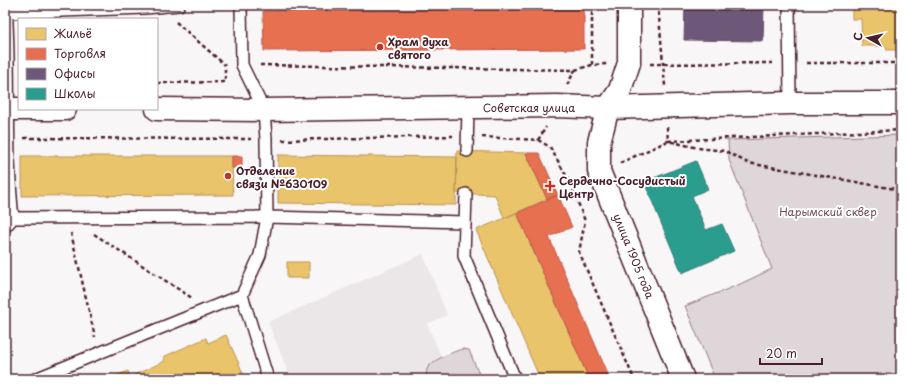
<svg xmlns="http://www.w3.org/2000/svg" width="906" height="384" font-family="'Playpen Sans',sans-serif">
	<rect width="100%" height="100%" fill="#f8f6f7"/>
	<filter id="ink" filterUnits="userSpaceOnUse"><feTurbulence type="fractalNoise" baseFrequency=".025" numOctaves="2"/><feDisplacementMap in="SourceGraphic" scale="8" xChannelSelector="R" yChannelSelector="G"/><feConvolveMatrix kernelMatrix="1 2 1 2 8 2 1 2 1" color-interpolation-filters="sRGB"/></filter>
	<g filter="url(#ink)">
		<path fill="#ebe6e8" d="M423,254L447,315L427,324L451,379H291L268,322Z"/>
		<path fill="#ded6d9" stroke="#947a82" d="M901,135V379H715L685,306L738,285L772,269L729,160L728,140Z
			M462,349L469,350L481,379H427C427,376 426,372 427,369C431,360 453,352 462,349Z"/>
		<path fill="#e9c46a" stroke="#b99257" d="M852,5H901V50H886V46H862L861,19H852Z
			M457,151L526,153L547,199L504,218L495,195L456,193Z
			M278,155L457,157L456,205L278,203Z
			M22,156H232L233,195L22,196Z
			M517,213L589,379H540L476,230Z
			M287,262H309V278H287Z
			M226,335L243,373L229,379H108L128,371L130,377L165,361L163,357L206,338L208,343Z"/>
		<path fill="#e76f51" stroke="#b85746" d="M584,9V49L264,51L263,11Z
			M526,153H539L558,195L547,199Z
			M232,156H242V168H232Z
			M558,195L572,227L549,237L610,379H589L517,213Z"/>
		<path fill="#6d597a" stroke="#624862" d="M685,5H764L763,41L684,40Z"/>
		<path fill="#2a9d8f" stroke="#347771" d="M696,161L708,189L692,196L706,230L722,224L734,251L682,273L644,182Z"/>
		<g fill="none" stroke-linecap="round" stroke-linejoin="round">
			<g stroke="#4a1f2b" stroke-width="14">
				<path id="service" d="M241,5L242,65L264,110L266,139L267,217L260,255L242,295L268,379
					M789,5L790,103
					M7,13L145,8L179,5
					M467,151L468,108
					M466,194L464,256L515,379
					M5,218L267,217L465,222
					M5,227L13,218C5,148 11,76 6,5
					M35,379L242,295"/>
			</g>
			<g stroke="#4a1f2b" stroke-width="25">
				<path id="minor" d="M629,5V63L620,90L608,108L599,142V171L683,379"/>
			</g>
			<g stroke="#4a1f2b" stroke-width="25">
				<path id="tertiary" d="M5,109H65
					M157,109L264,110L557,106L608,108L790,103H901"/>
			</g>
			<path stroke="#4a1f2b" stroke-width="2.5" stroke-dasharray="4 3" stroke-linecap="butt" d="M592,5V65
				M658,5L665,86
				M176,22L225,65
				M806,63H901
				M650,64L775,63
				M260,65L575,70L592,65L607,64
				M157,83L225,82V67
				M567,85L575,70
				M667,127L668,141L901,130
				M482,137L538,140L550,147L571,184L585,221L579,252L634,379
				M24,138L251,139
				M282,140L453,136
				M538,140L546,127
				M620,163L668,141L698,148L725,151L748,163L901,190
				M571,184L579,180
				M71,233L95,337
				M94,234L192,298"/>
			<use href="#service" stroke="#fff" stroke-width="11"/>
			<use href="#minor" stroke="#fff" stroke-width="22"/>
			<use href="#tertiary" stroke="#fff" stroke-width="22"/>
		</g>
	</g>
	<g fill="#c8321e" stroke="#fff" stroke-width="1.5">
		<circle cx="380" cy="47" r="4"/>
		<circle cx="228" cy="176" r="4"/>
		<path d="M548 180h4v4h4v4h-4v4h-4v-4h-4v-4h4z"/>
	</g>
	<g text-anchor="middle" dominant-baseline="central" stroke-width="4" stroke-linejoin="round" paint-order="stroke">
		<g font-size="11" font-weight="bold" fill="#4a1f2b" stroke="#fff" text-anchor="start">
			<text x="388" y="41">Храм духа<tspan x="388" dy="13">святого</tspan></text>
			<text x="236" y="170">Отделение<tspan x="236" dy="13">связи №630109</tspan></text>
			<text x="559" y="180">Сердечно-Сосудистый<tspan x="559" dy="13">Центр</tspan></text>
		</g>
		<g font-size="11" fill="#4a1f2b" stroke="#fff">
			<text x="529" y="107">Советская улица</text>
			<text transform="translate(634 256) rotate(68)">улица 1905 года</text>
		</g>
		<g font-size="11" fill="#6f4d56" stroke="#fff">
			<text x="828" y="211">Нарымский сквер</text>
		</g>
	</g>
	<rect width="906" height="384" fill="none" stroke="#fff" stroke-width="20"/>
	<rect x="10" y="10" width="886" height="364" fill="none" stroke="#4a1f2b" stroke-width="1.5" filter="url(#ink)"/>
	<rect x="18" y="18" width="140" height="92" fill="#ffffff" stroke="#b7a5aa"/>
	<rect x="26" y="28" width="20" height="12" fill="#e9c46a" stroke="#b7a5aa"/>
	<text x="54" y="38" font-size="12" fill="#4a1f2b">Жильё</text>
	<rect x="26" y="48" width="20" height="12" fill="#e76f51" stroke="#b7a5aa"/>
	<text x="54" y="58" font-size="12" fill="#4a1f2b">Торговля</text>
	<rect x="26" y="68" width="20" height="12" fill="#6d597a" stroke="#b7a5aa"/>
	<text x="54" y="78" font-size="12" fill="#4a1f2b">Офисы</text>
	<rect x="26" y="88" width="20" height="12" fill="#2a9d8f" stroke="#b7a5aa"/>
	<text x="54" y="98" font-size="12" fill="#4a1f2b">Школы</text>
	<g transform="translate(868 38) rotate(278)" stroke="#ffffff" stroke-width="3" paint-order="stroke">
	<path d="M0-3L7 15L0 10L-7 15Z" fill="#4a1f2b"/>
	<text y="-6" font-size="11" font-weight="bold" text-anchor="middle" fill="#4a1f2b">С</text>
	</g>
	<path d="M760 358v6h62v-6" fill="none" stroke="#4a1f2b" stroke-width="2"/>
	<text x="766" y="358" font-size="12" fill="#4a1f2b" stroke="#ffffff" stroke-width="3" paint-order="stroke">20 m</text>
</svg>
